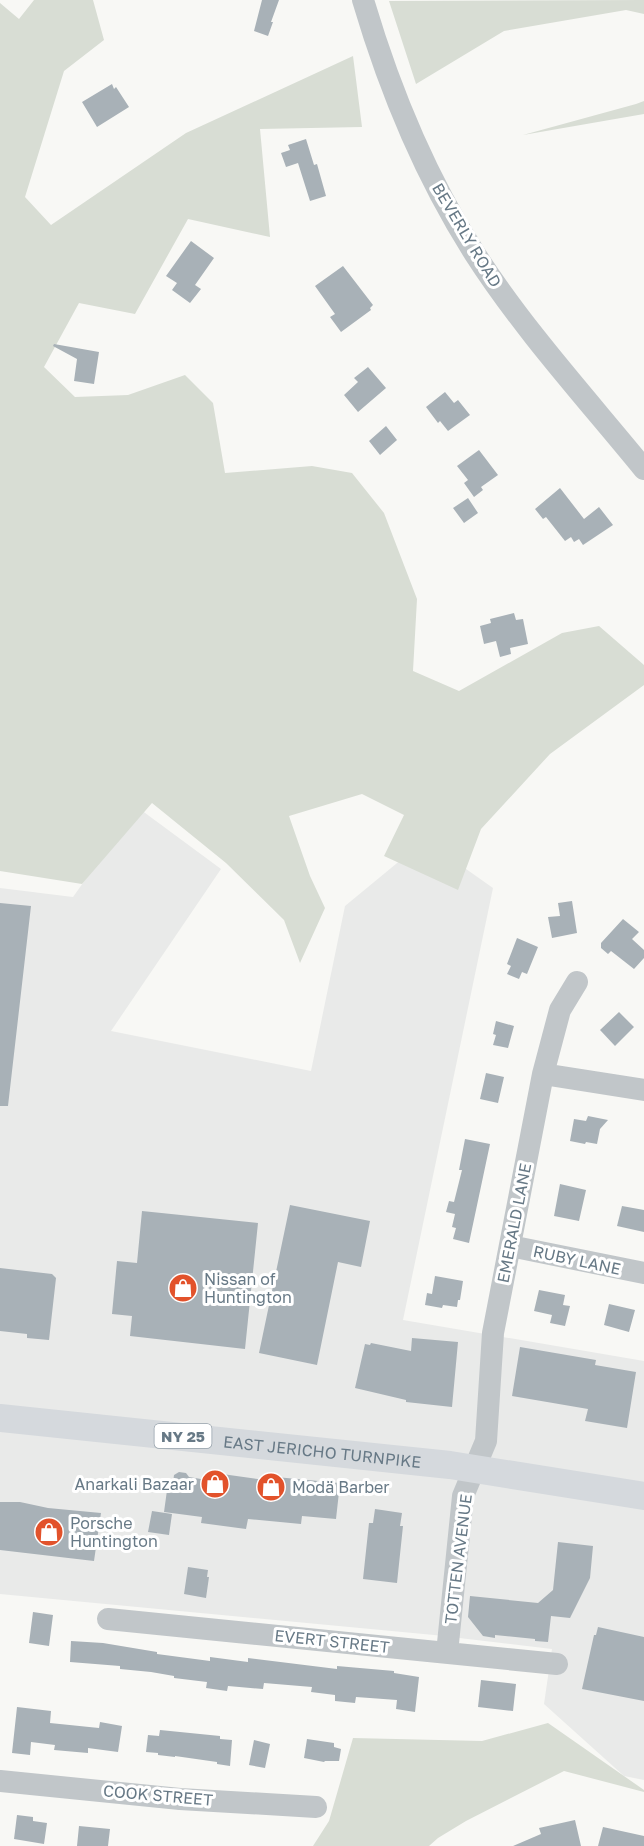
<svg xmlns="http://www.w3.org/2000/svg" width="644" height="1846" font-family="'Golos Text',sans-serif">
	<rect width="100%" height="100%" fill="#f8f8f5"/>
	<path fill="#e9eae9" d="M137,807L221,869L111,1031L311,1071L345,906L425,840L493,888L403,1320L644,1361V1780L624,1776L544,1704L552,1649L434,1635L0,1594V888L73,897Z"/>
	<path fill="#d8ddd4" d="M34,0H93L104,40L64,71L25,197L51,225L186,133L353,56L362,127L260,129L270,237L188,219L135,314L79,303L44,367L75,397L128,395L185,375L213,403L225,473L312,466L352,473L384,513L417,599L413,671L459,691L562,633L599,626L644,665V685L550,754L481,829L458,890L384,856L404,815L362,794L289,816L310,876L325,908L300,963L284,920L226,863L152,803L82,884L0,871V3L19,19Z
		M644,0V14L626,10L504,31L416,84L389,1Z
		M644,101V114L523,135L636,104Z
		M548,1723L644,1790V1792L564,1771L466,1821L438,1838L429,1846H313L329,1821L353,1738L482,1741Z"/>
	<path fill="#a8b1b7" d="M262,0H279L271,22H273L268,36L254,31Z
		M112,84L114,89L116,87L129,107L97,127L82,102Z
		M306,139L314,165L317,164L326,196L310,201L298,163L286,167L281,153L290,150L288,145Z
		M191,241L214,258L195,285L201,289L190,303L172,290L177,283L166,276Z
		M343,266L373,305L370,308L371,310L341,332L330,317L335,314L315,286Z
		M54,344L99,352L94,384L74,381L77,359L53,346Z
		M368,367L386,388L358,412L344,395L358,382L354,378Z
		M445,392L454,403L458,400L470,415L448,431L440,421L438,423L426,407Z
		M386,426L397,440L380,455L369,441Z
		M479,450L498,475L481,487L483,490L474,497L464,483L468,480L457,466Z
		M560,488L584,519L599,507L613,525L583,545L579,539L574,542L571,537L565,541L546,517L543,519L535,509Z
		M468,498L478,513L464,523L453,508Z
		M514,613L516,620L523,619L528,644L510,648L511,654L500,657L496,641L484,644L480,626L491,623L490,619Z
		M572,901L577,933L552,938L548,917L560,916L558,903Z
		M0,903L31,906L8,1106H0Z
		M623,919L639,932L632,939L644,950V958L634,969L611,951L608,954L601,948V943Z
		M517,938L538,947L527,974L522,972L519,979L507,974L511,966L507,964Z
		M619,1012L634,1027L615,1046L600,1030Z
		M496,1021L514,1026L508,1048L493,1045L496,1035L493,1034Z
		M486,1073L504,1077L498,1103L480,1099Z
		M588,1116L608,1120L600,1129L597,1144L586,1142L585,1144L570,1141L574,1119L586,1121Z
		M465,1139L490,1144L469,1243L453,1239L456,1228L452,1227L455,1214L446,1212L449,1201L454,1202L462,1170H459Z
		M560,1184L586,1190L579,1221L554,1216Z
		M290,1205L370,1221L361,1267L338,1262L317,1365L259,1353Z
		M622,1206L644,1210V1232L617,1226Z
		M142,1211L258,1223L245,1349L130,1336L132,1316L112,1314L117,1261L137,1263Z
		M0,1268L52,1274L56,1278L49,1340L27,1338V1334L0,1331Z
		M435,1276L463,1281L460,1300H458L457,1307L443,1305L442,1308L425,1305L427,1293L432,1294Z
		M539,1290L565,1295L563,1305L570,1306L565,1326L550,1323L552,1315L534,1311Z
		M609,1304L635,1310L629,1332L604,1325Z
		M412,1338L458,1342L452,1407L406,1402V1400L355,1388L365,1344L370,1345L371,1343L411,1351Z
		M520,1347L596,1360L595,1365L636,1372L627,1428L585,1421L588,1409L512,1396Z
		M179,1472L186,1473L189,1477L207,1480L208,1472L264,1480L265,1476L340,1483L336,1519L302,1516L301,1524L248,1519L246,1529L201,1523L202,1517L164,1512L168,1483H173L174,1475Z
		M0,1502H20L48,1508L101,1513L94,1561L0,1550Z
		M375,1509L402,1513L400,1526H403L397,1583L363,1579L369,1523H373Z
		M152,1511L172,1514L169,1535L148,1532Z
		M558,1542L593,1546L590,1578L570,1618L551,1616L548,1642L535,1641V1639L495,1635V1638L483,1636L468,1617L470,1596L538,1603L553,1590Z
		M188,1567L208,1570L207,1577H209L206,1598L184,1594Z
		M33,1612L53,1615L49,1646L29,1643Z
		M598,1627L644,1637V1701L582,1689L594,1635H596Z
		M71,1641L103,1643L157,1652V1654L210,1661V1657L248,1662V1658L337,1669V1666L394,1671V1673L419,1677L415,1712L396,1709L397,1700L356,1697L355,1703L335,1701V1695L311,1692L312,1687L264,1683L263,1689L228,1686L227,1691L206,1688L207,1682L174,1678V1676L151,1672L120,1669V1666L70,1662Z
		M481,1680L516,1684L513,1711L478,1707Z
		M17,1707L51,1711L50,1723L99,1728L100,1722L122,1726L118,1752L88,1748V1753L54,1750L55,1745L31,1742L30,1755L12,1753Z
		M160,1730L220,1736V1739L232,1740L230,1766L217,1764V1762L175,1756V1757L158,1755V1753L146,1752L148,1735L159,1736Z
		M307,1739L334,1743V1747L341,1749L339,1761H325L324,1762L304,1758Z
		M254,1740L270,1744L265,1768L249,1765Z
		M17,1815L33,1817V1821L47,1823L44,1844L14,1839Z
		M575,1820L581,1846H513L541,1834L539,1828Z
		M79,1826L110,1829L108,1846H77Z
		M603,1827L644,1836V1846H598Z"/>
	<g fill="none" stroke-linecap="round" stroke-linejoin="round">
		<path stroke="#c1c6c9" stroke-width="22" d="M363,0C389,88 425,176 475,254C524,330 586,398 644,469
			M543,1074L644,1090
			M510,1246L644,1273
			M108,1619L557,1664
			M447,1653L463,1496L486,1441L493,1333L543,1074L560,1010L577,982
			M0,1781L180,1799L316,1807"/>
		<path stroke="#d5d9dd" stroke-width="28" id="s1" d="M0,1418L450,1465L644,1496"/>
	</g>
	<defs>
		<g id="shop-disc" transform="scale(1.5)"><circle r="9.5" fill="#e2522b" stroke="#fff"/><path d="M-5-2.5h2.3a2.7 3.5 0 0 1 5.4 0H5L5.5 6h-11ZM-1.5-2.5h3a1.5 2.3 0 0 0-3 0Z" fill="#fff"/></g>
	</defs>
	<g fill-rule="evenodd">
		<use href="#shop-disc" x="183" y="1288"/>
		<use href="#shop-disc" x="215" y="1484"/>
		<use href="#shop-disc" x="271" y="1487"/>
		<use href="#shop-disc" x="49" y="1532"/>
	</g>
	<g text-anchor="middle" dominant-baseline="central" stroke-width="6" stroke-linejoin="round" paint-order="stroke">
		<rect fill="#fff" stroke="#95a1aa" stroke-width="1.5" x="154.5" y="1424" width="57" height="24" rx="4.5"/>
		<g font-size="15" font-weight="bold" fill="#677986">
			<text x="183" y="1436">NY 25</text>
		</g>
		<g font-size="16" fill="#677986" stroke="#fff">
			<text transform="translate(467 235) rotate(59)">BEVERLY ROAD</text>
			<text transform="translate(514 1223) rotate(-79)">EMERALD LANE</text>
			<text transform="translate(577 1260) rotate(12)">RUBY LANE</text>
			<text stroke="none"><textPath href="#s1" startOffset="324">EAST JERICHO TURNPIKE</textPath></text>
			<text transform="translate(458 1559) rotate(-83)">TOTTEN AVENUE</text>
			<text transform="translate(332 1641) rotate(6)">EVERT STREET</text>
			<text transform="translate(158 1795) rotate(5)">COOK STREET</text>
		</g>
		<g font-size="16" fill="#677986" stroke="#fff" text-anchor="start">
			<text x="204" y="1279">Nissan of<tspan x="204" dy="18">Huntington</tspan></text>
			<text x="194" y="1484" text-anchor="end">Anarkali Bazaar</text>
			<text x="292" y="1487">Modä Barber</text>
			<text x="70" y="1523">Porsche<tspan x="70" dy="18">Huntington</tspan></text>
		</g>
	</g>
</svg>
